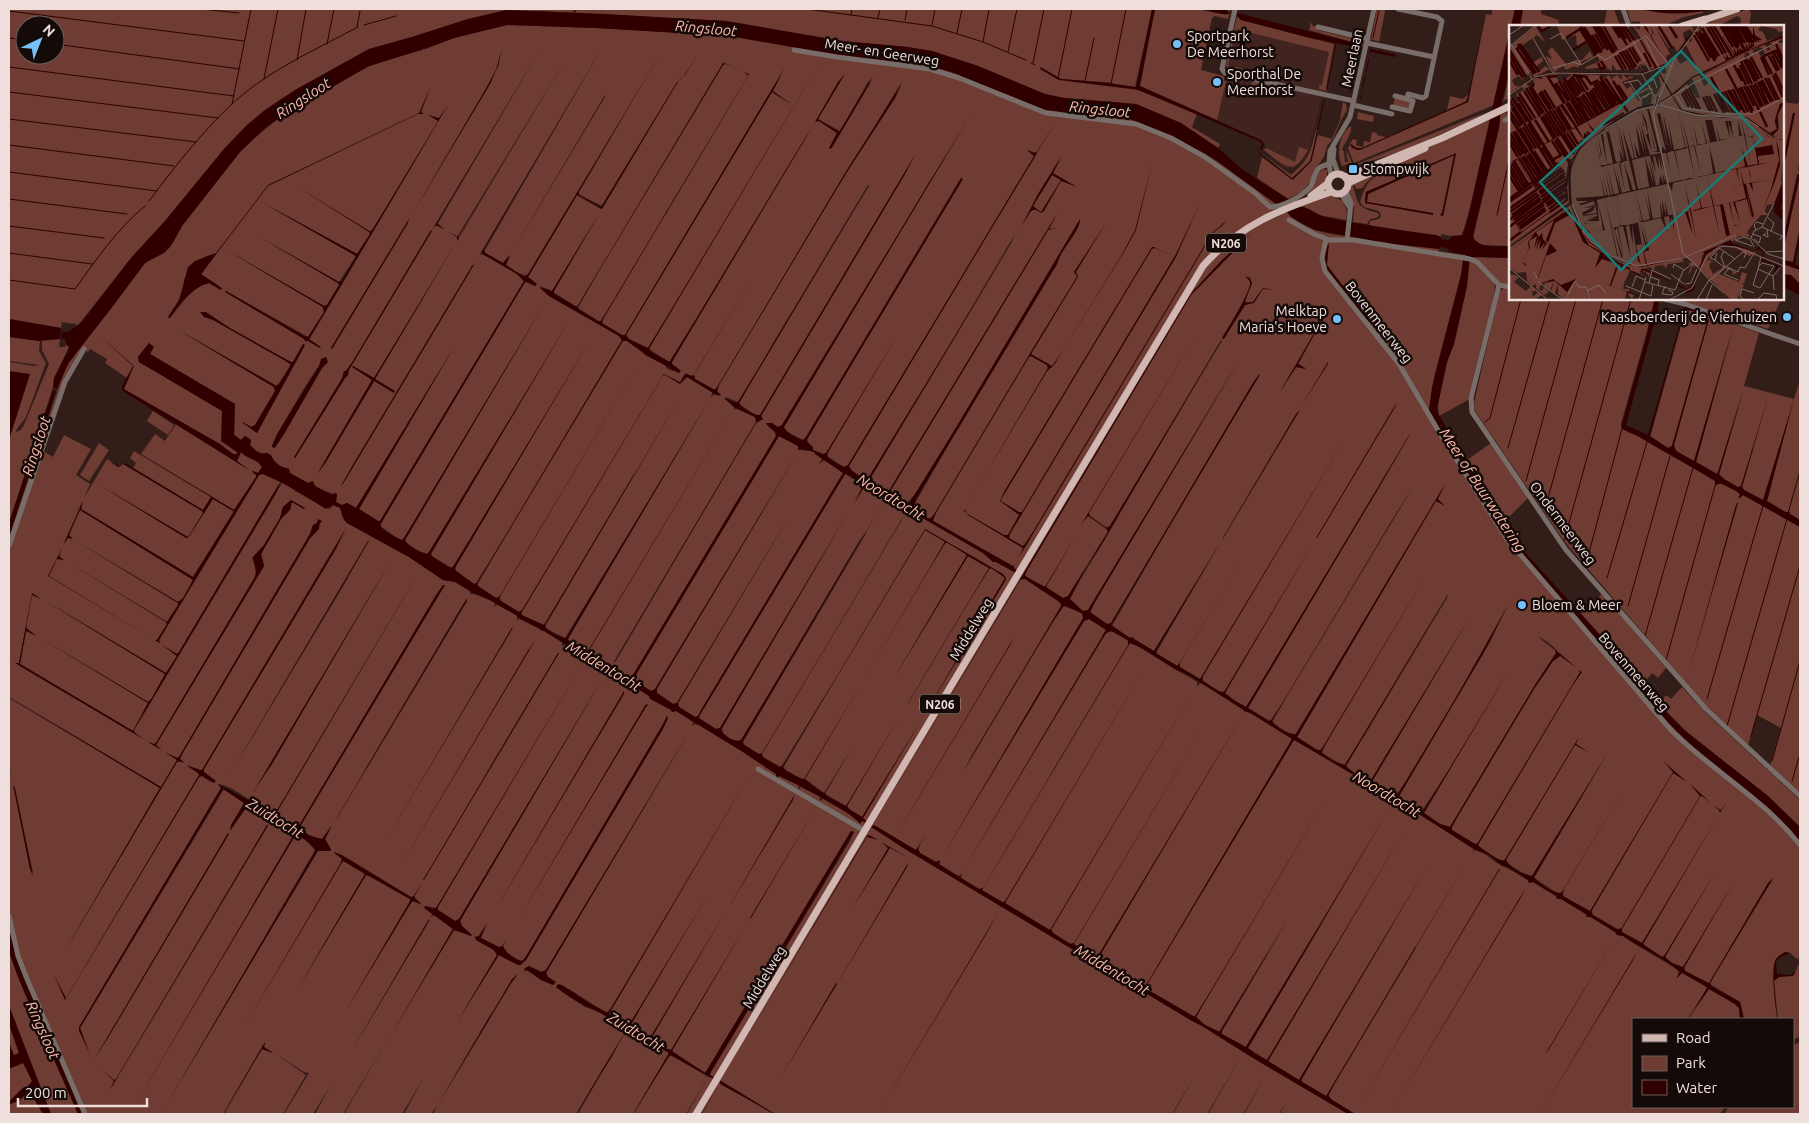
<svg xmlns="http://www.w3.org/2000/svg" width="1809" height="1123" font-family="Ubuntu,sans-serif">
	<rect width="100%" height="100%" fill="#331d19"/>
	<path fill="#41241f" d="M1236,22L1333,46L1309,150L1295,168H1286L1264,151L1266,146L1265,143L1217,121Z"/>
	<path fill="#6e3c32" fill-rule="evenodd" d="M9,9H574L573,13L537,11L468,19L412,37L369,49L295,90L265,110L246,126L224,149L165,221L131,258L79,324L75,326L76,324L62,322L61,328L9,319ZM25,25H55V55H25Z
		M577,9H1152L1135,87L1114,84L1112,83L1061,79L1041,67L1057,79L1135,89L1197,114L1192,127L1220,144L1218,148L1181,123L1136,104L1064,98L1045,94L978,66L932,51L907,47L842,41L726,21L575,13Z
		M1155,9H1231L1230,11L1223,15L1229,14L1228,19L1215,16L1212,18L1201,70L1224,76V81H1226L1217,120L1139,86Z
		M1377,9H1383L1385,11L1379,42L1371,39Z
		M1492,9H1515L1494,105L1354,163L1348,148L1350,145L1360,150L1468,102L1486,14L1492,15Z
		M1523,9H1541V14L1559,20L1558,25L1563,26H1520Z
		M1607,9H1614L1620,26H1604Z
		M1627,9L1683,13L1703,11V13L1684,17L1663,26H1642L1639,21L1631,22Z
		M1749,9L1751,14L1749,26H1740L1741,19L1739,17L1737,16L1718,26H1701L1723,17Z
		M1237,16L1241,20L1334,44L1326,88L1327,91L1319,89V85H1322L1329,52L1236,29L1228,66L1242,68L1241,72L1228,69L1226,66Z
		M1311,22L1312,25L1318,28L1317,30L1359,40L1362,39L1364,42L1361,51L1358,50L1360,48L1359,44L1309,30Z
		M507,25L596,28L729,36L930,66L954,73L1002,93L1066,114L1130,119L1170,135L1218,162L1287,212C1304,233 1339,235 1364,239V240L1436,248L1439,249L1438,252L1466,255V260L1463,261L1461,275L1435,373L1429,410L1508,537L1690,744L1771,810L1800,841V958L1797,959L1790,953L1785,952L1776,959L1773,979L1777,1019H1744L1740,1002L1710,984L1715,975L1709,983H1707L1685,971L1684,968L1687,962L1683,967H1680L1665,959L1666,954L1662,957L1644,946L1643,944L1653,925L1642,943L1622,932L1621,928L1617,929L1593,915L1591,910L1589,912L1563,896L1564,889L1561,893H1557L1534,878L1607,754L1532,876L1523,873L1507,863L1506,859L1501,861L1478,846L1479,842L1475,844L1452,830V827L1458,816L1534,689L1553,661L1560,656C1555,647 1548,641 1538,637L1555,650L1556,653L1535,685L1450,827L1440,824L1424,813L1453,764L1421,812L1398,798L1413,770L1396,796L1381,790L1372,781L1470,616L1371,780L1357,775L1346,766L1361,739L1344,766L1322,753L1325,745L1319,751L1297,737L1408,548L1295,735L1285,731L1272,722L1287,696L1270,721L1248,708L1261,684L1246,707L1225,695L1227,689L1222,693L1203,681V677L1199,679L1180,667V662L1177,666L1156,653L1221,541L1154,651L1134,639L1133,637L1130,638L1112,626L1187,496L1111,623L1107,624L1090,613L1095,602L1238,361L1088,610L1084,612L1070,601V597C1081,577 1094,558 1106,538C1143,472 1182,406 1222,341L1221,340L1110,526L1105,528L1108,530L1107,533L1068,596L1063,598L1048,589L1046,586L1042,587L1025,576L1026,572L1191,295L1250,235L1222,260L1193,291L1020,580L1025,579L1062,604L1051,625L1064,606L1083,614V619L1060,660L1084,621L1089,619L1106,629L1099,644C1110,626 1111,630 1128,641V645L1131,643C1147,651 1161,661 1176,670C1183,674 1190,677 1197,682V686L1201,683L1244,709V712L1247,711L1252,714L1291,737V741L1282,759L1293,741L1296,740L1473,847L1474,849L1472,853L1476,849C1486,853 1493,862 1503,866C1511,870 1519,875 1528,880L1529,883L1533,882L1615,932L1617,935L1623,936C1641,949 1662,959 1679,971L1677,978L1681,973H1684L1705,986L1707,988L1701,1000L1709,989L1735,1004L1739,1008L1740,1019H1689L1693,1011L1688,1019H1633V1107H1725L1720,1114H1355L1328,1097L1334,1085L1326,1096L1301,1081L1329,1031L1299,1080L1268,1061L1351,921L1267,1060L1248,1048L1333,905L1245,1048L1222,1034V1031L1287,920L1219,1032L1205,1025L1196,1018L1205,1000L1195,1016L1193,1017L1146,989L1147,984L1144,987L1139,985L1077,948L1074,946V943L1071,944L1053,933L1051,929L1048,930L1006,905V900L1002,903L984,892L982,890L983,888L979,889L961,878L962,873L959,876L957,875L940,865L939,861L936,862L920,853L918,850L920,845L915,850L874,825L897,844L1202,1026L1253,1058L1348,1114H1280L1286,1103L1279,1114H1244L1265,1077L1243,1114H1208L1241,1057L1207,1114H1173L1194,1077L1172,1114H1138V1113L1137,1114H775L721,1081L719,1082L773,1114H702L718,1086L701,1114H687L707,1078L686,1114H634L658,1073L633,1114H578L625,1032L576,1114H433L437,1106L431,1114H404L423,1079L402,1114H344L388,1039L343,1114H315L331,1085L313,1114H284L309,1073L304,1072L276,1054L306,1075L283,1114H224L262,1049L273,1053L264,1047L265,1042L223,1114H82L18,963L11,938L9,929V765L12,782L9,761V698L160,788L63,954L177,762H184L180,759L183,752L310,538L319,529L320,522L319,520L317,523L313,525L310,534L179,757L177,758L166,753L177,760L161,787L9,697V537L65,368L145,263L173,243L182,226L240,152L250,142L275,121L367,67L419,50L420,51L422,50V49H426L454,38ZM602,48L484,252L503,263L510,255L506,265L516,272L527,276L629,107L578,194L602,206L628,166L601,209L577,195L528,277L537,284L535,286L525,282L388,511L380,526L399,539L402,540L404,538L544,304L405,540L406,543L421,552L428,554L464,495L430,554L433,557L452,568L491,506L456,565L455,570L474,584L476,583L514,522L477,585L496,598L501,595L499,600L501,601L519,612L522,610V615L542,626L546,622L545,628L565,638L708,402L569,637L568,640L586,651L590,649V654L603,662L604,665L611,667L630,678L633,675L776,436L775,432L770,428L769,423L778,427L782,425L864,291L784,427L786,431L803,440L806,437L881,314L807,440L813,450L823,454L826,453L831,446L827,456L844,467L848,465L967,269L849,466C851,472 862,480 868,478L919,396L870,479L875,487L888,492L1035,251L891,490L892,495L908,502L917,492L957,426L1079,221V225L1060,255L1057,264L963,419L914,505V508L927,518H932L1072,285L1031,353L1033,356L1053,367L1049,368L1047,371L994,460L1048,368L1047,365L1031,356L1029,357L932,520L1009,565L1013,566L1015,563L1013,569L1016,573L996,562H993L983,553L902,506L886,499L874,488L864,487L860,494L863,485L845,474L699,716V719L716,729L720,728L839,529L722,728L723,733C727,737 735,742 741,741L859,541L868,530L743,742L746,747L759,754H762V757L781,767L840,671L783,768L799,778L805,779L806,781L824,793L853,746L825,794L846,806L861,782L847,806L849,809L862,817L919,724L863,818L866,821H862L860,823L849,814L823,799L819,801L820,797L801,787L798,790L799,785L779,776L777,778L776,774L743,752L699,725L695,724L692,726L693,722L676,711L672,712L671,710L650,698L649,696L632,685L628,686V682L611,672H606L605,667L587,658L584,659V656L567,645H564L562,647V642L544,631H541L540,629L520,618L516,621L518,617L516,615L498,604L494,607L495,603C488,599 479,593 470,594V591L455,582L443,580L409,557L347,523L342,516L341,508L334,505L329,509L298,492H295V490L282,483L134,730L135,733L142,738L15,663H19L26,626L28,631H26L20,664L133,731L148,703L43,639L148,702L152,698L165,674L44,600L166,673L177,656L167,648L177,654L179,652L280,482L263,474L259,475L188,591L193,580L192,578L80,510L75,519L82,502L81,509L193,577L234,512L213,499L193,530L203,513L202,511L125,465L123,464L119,467L107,459L84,498L90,484L76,475L91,449L64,435L53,457L43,451L69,376L85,350L88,352L90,349L107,359L105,363L127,378L123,389L236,455L238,452L223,411L139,362L138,357L149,343L150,354L235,404L234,435L241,440L245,436L251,440L250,445C255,450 259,455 267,453L280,466L289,469L290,473C298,478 330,495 337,494L336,502L342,505L347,503L356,508L454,347L359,509L378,521H380L524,281L517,274L484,255L480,254ZM502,49L498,66L490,84L414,212L481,98L496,70ZM540,50L437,225L433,228ZM564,62L457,240V237ZM724,62L733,67L725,63L723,65L641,202ZM784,69L772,91L791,104L772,92L626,335L629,339L647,349L664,323L649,349L669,362L695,321L672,362V364L680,370V373L667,369L665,365L645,355L643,351L627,341H622L619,336L549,296L540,286L552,291L599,214L553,292L577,307L606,258L578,308L600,322L605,314L602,323L622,335H625ZM869,80V85L831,149L837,133L819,121H816L820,113L818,119L840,131ZM745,82L667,212L662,219ZM901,83L895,98L847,172L719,385L717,391L721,395H713L711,398L712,392L687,377L682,380L686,373L691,376L694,375L695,379L713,389H716ZM605,96L512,252L604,97ZM436,126L309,340L320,348L226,292V291L308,337L324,312L323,307L226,250L324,306L327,305L339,285L338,283L261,238L339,282L356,256L266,204L357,254L370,234L369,231L372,230L380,218ZM956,140L882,262L929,182ZM1027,150L1036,153L1035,157L981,245L1035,155ZM1063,156L1053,173L1063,180L1060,181V179L1052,175L1033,206L1037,210H1031L1022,225L1051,174ZM790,163L700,313L707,301ZM868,185L869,186L759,368L773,343ZM890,199L764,411L761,416L763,419L756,423L616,661L613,663L756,422L757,419L755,417L737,408L734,410V406L725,399L726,397L738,402L753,377L739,404L756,415H760ZM409,219L332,349L331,348ZM432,230L348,370V375L345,378L295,458H294L342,378L344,372L346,371L353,361ZM1015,234L1011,243L942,357ZM454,246L375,379L395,392L374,381L318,474L372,380L353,366L374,378ZM216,254L201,275L221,290L209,283C192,287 181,304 170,318L168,317C175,305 185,294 184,279L206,256ZM474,263L468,275L341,487L352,466ZM1245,277L1250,279L1251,285L1245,302H1253L1261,290C1255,300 1256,301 1245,305L1223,339L1222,338C1228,328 1252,293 1250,283C1250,280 1247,278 1245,277ZM1327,311L1298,364L1306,368L1296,367L1280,392ZM179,330L277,386L291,365L279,356L291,362H293L303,344L305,345L257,433L243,422L251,427L255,425L275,391L274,387ZM1144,347L1050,505H1049ZM328,362L322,368L284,434L275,448L272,447C275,437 314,370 320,365C323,364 325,363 328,362ZM1259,374L1260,375L1190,490V489ZM1300,410L1223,539H1222ZM1404,444L1382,483L1270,669ZM635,472L632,479L555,607L562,595ZM1413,487L1291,690L1395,515ZM291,500L304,508V509L292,502L290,505V508L281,519L261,554L264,566L156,745L162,750L148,742L154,744L156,743L255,577L256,569L252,558L264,545L280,518L283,507ZM967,514L1004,536H1008L1011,530L1009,538L1023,546L1038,525L1023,551V548ZM903,518L818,661L901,520ZM347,528L204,769V772L215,781L211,782L202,776L199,777L80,976L199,775L198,773L187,766L202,770ZM925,529L1000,573L990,568L971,598L989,568L968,556L894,678L967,555L946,542L930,568L945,541L925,530L842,668ZM76,541L178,602L182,600L159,640L160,643L155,640H157L167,624L166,622L72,565L167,622L178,605V603ZM368,541L344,585L229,776L235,766ZM390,562L272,764L264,775ZM420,571L277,812L282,819L296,826L300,824L443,585H444L301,825C303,835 313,837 322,839L332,826L325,839L331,849L330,851H318L316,854L179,1084L315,850L303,838L295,836L246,916L294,834L283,823L273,820L269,822L270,819L248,805L230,830L244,803L224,789L80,1028L84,1041L79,1027L221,788L218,784C237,787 254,806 273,813L276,812ZM1004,576L1006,578L1005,581L921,720L1005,579ZM1448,594L1447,598L1363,738H1362ZM466,599L467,601L359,781L367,766ZM970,600L908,704V703ZM1508,605L1489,644L1450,708ZM513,626L511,631L438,753ZM1035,650L964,771L972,755ZM558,653H559L488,772H487ZM1113,670L1046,782L1054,768ZM603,678L460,921L462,926L472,935L454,930L417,990L453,929L435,915L431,917L432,914L425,908L426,906L436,908L443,898L438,907V910L455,921L459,919ZM1071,690L1067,697L967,865ZM667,716L668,718L526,960L521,965H518L498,955L458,1022L497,955C493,946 480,945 474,937L479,936L484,927L480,937L481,939L496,947H501L507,939L503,946C506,953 515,959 522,961L525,958L662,726ZM690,731L546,973L548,977L555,982L553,985L541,980L526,970L529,966L541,972L546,970ZM14,785L33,873L30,869ZM267,825L268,826L123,1069ZM851,831L854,832L850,841L726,1047L711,1071H710V1075L714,1078L708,1077L673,1056L669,1055L668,1052L606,1017L600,1012L585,1007L556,987L569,989L606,1013L610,1009L609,1015L628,1026L643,1003L630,1027L649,1039L658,1025L651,1039L652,1040L668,1050L672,1049L673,1053L706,1073ZM229,834L109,1036L95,1058L228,834ZM334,852L411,897L415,895V899L421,903L412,901L409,906L410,899L369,876L366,875L302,981L365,874L346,861H343L341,863L342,859L334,853ZM1397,918L1389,931L1332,1028ZM429,919L430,920L351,1052ZM1415,947L1416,948L1344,1067ZM493,1010L489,1020L438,1104Z
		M1275,69L1291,72L1289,82L1273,79Z
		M1510,70V98L1502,101L1504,99Z
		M1252,82H1255L1286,89H1283L1282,94L1261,90V88L1250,85Z
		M1469,94L1465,102L1447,110L1450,96L1463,99Z
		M1395,97L1412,102L1410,110L1393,106Z
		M1343,102L1346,104L1347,110L1341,120L1333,139L1327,146L1324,157L1316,168L1311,181L1303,191L1288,199L1257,178L1262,157L1293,180L1311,162L1318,135L1332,139L1340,120Z
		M1783,102L1798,104V102H1800V158L1798,170L1800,171V228L1793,262L1783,260V252L1800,175L1797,174L1783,239V172L1795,113H1793L1783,161Z
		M1510,111V246L1484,245L1478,244L1474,240L1473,234L1499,128L1500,115Z
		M1358,112L1374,116L1373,122L1357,119Z
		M1484,113L1472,120L1403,151L1355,166L1354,165Z
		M1491,119L1473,198L1462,235L1456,237L1441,234V237L1369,225L1370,221L1379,219L1381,216L1379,211L1364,207L1360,202C1368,174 1378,176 1401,166V163L1407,159L1447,138ZM1456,154L1443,216L1440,215L1442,213L1455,155L1369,193L1366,199L1367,202L1433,213L1365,203L1366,192Z
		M1351,126C1352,136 1345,140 1342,150L1344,151L1345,162H1348L1346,149L1352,163L1342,166C1336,154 1339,134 1351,126Z
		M1316,130H1318L1310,161L1292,178L1261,153L1291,175C1309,160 1311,151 1316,130Z
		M1372,132L1377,133V135L1386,137L1359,149L1350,144L1353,139L1357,140L1356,145L1363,147L1364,141L1370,142Z
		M1299,147L1308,150C1293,178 1284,165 1264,150L1266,148L1295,162Z
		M1323,169L1327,170V175L1324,184L1298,199L1317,174Z
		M1377,173L1367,182L1362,188L1356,189L1355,186H1353C1358,205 1358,208 1378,213L1379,216L1376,218L1370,219L1367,224L1353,222L1354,208L1349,189L1353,183Z
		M1329,195L1343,201L1347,211L1346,220L1319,215L1304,207L1300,206Z
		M1471,256L1510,258V286L1502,285Z
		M1469,260L1474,262L1494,283L1495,286L1493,299L1468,400L1439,416L1438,404L1447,362L1454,344L1467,286Z
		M1783,264L1800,270V284L1797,282L1795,278L1783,274Z
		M1504,288L1510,289V299H1656L1621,424L1622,429L1631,432L1706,475L1716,481L1717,484C1723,482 1735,489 1740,494V498L1743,495L1800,527V794L1770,766L1781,728L1757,715L1748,745L1705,705L1564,541L1475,411L1474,403L1499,292Z
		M1687,299H1781L1768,329L1686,302Z
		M1686,308L1759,333L1744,386L1794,399L1800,380V469L1788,512H1786L1767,501L1782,441L1763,500L1744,490L1742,487L1757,436L1741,486L1738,488L1724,479L1719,475L1743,389L1718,472L1717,474L1696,462L1733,329L1694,461L1679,453L1673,447L1709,320L1708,319L1672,446L1668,448L1650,437Z
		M9,337L40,340L39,351L46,363L26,417C23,422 16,428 16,432L21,430L24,425L49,364L42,350V340L60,339L59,347H65L66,344L69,347L54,378L53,387L9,523V362L34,366L39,365L9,361Z
		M153,411L174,425L168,435L147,421Z
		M176,424L249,470L237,461L241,451C246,459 257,458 262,467L258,473L253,471L252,472L256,475V477L234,510L141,454L155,434L165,441Z
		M779,436L798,446L799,450L813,451L822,459L819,464L825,460L843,473L698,716L695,717L679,707L678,703L789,517L677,703L673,704L656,692L657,689L797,454L655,689L651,691L635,681L634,678Z
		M99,443L109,450L89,481L80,475Z
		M1491,443L1528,498L1504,522L1467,460Z
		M134,451L211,497L203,510L133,468L136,463L130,458Z
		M1800,474V520L1790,514L1789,511Z
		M1602,594L1666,668L1658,678L1652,673L1642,686L1625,662L1580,614Z
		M1682,687L1706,713L1800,800V827L1768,796L1688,733L1659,704L1666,695L1671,699Z
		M9,952L24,992L78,1114H51L9,1006Z
		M1799,963L1800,1036L1793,1040V1019H1778L1774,981L1779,977L1794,975Z
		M9,1024L19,1053L14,1056L9,1043Z
		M1800,1042V1114H1724L1729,1107H1793V1045Z
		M23,1063L27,1068L32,1081L23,1096L26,1094L33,1097L43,1114H9V1067L11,1068Z"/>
	<path fill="#300000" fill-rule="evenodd" d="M1152,9H1155L1140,86L1261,140L1264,144L1262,150L1260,148L1262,144L1259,141L1139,90L1059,80L1040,69V67L1061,79L1112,83L1114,84L1136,87Z
		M1198,9H1226L1229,12V14H1221Z
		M1486,9L1468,102L1362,149L1357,150L1351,147V144L1356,148H1363L1467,101Z
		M1515,9H1523L1520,26H1511Z
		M1642,9H1715C1691,14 1666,16 1642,9Z
		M506,10L605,14L726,21L842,41L907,47L932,51L978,66L1045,94L1064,98L1136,104L1181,123L1218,148L1243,170L1301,207C1309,207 1317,215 1325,217C1362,225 1399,230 1436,235L1441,237V239L1449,240L1452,236L1462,235L1466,226L1510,29V70L1502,101L1499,128L1473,237C1479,249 1499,246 1510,246V258L1470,257L1467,286L1454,344L1447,362L1437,409L1438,413L1458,448L1471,465L1522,549L1625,662L1646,691L1683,729L1768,796L1800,827V841L1771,810L1690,744L1664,719L1508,537L1438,426L1429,410L1432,387L1461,275L1463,260H1466V255L1450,252L1447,248L1439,247V249L1393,244L1315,230L1291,217L1287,212L1213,158L1170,135L1130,119L1045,110L954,73L930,66L902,62L843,56L729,36L597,28L507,25L454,38L418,51L369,66L298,106L266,127L240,152L182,226L170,247L164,253L145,263L110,310L69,362L57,389L53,387L54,378L68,351L69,347L66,344V340L61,339L62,331L68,332L82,322L131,258L165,221L224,149L246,126L265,110L295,90L369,49L412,37L468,19Z
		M1238,13L1359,44L1360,48L1310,38L1241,20L1237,16Z
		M603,46L484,249L485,253L503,263L510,255L506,265L524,277L528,274L662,51L579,191V195L601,207L677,82L683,77L698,55L685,75L679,80L602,209L577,195L528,277L537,284L535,286L528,282H525L380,525C383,531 395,537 402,540L404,538L545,303L405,540C409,547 419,552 427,554L429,552L569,321L431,554L433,557L450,568L453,567L589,342L455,568L456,571L474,584L477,583L622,340L619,336L549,296L539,287L552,291L599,214L554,291V294L577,307L723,63L741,70L725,64L723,65L578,306V309L598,321H601L747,77L748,75L744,72L749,74L602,321L603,324L622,335H625L784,69L773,91L791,104L772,92L626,335L629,339L648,348L822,59L650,347L649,349L651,352L670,362L802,143L813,126L672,362V364L681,371L679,373L646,355L627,341H623L477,584L479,587L496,598L499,597L642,358L499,598L501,601L519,612L522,610L664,374L680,382L685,374L693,376L754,276L694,375L695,379L713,389H716L845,173L902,83L895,98L847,172L719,385L717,391L721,396L715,394L687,377L680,384L665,375L663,376L522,612V615L544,625L683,393L545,626C548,631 560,638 566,638L708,402L569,637L568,640L586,651H588L730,415L590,649V654L604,665L611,667L629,678L633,675L776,436L775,432L767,425L766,423H772L778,427L782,425L974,109L784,427C786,433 796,438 803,440L806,437L961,178L963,179L807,439V442L813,447V450L823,454L826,453L897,336L827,454C828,460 838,464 844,467L848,465L1034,156L1027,150L1034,153L1037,152L1058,118L849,466L851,470L864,479L869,477L1020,229L870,479L875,487L889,491L1058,212L1049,229L1058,228L1064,217L1058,228L1048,230L1046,234L891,490L892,495L907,503L910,502L957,426L1080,219C1080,232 1061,249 1057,264L916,499L914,508L929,519L933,516L1038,340L1075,280L1077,276L1074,272L1106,223L1076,272L1078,276L1076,280L1031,354L1052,366L1062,352L1121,256L1135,230L1153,161L1136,230L1124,252L1054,365L1047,371L965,509L966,513L1004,535H1008L1019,515L1000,501L1004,492L1152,247H1154L1168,254L1155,248L1152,249L1002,498L1001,501L1019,512H1022L1176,254L1200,203L1176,257L1010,534L1009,538L1022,546L1025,545L1212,233L1226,221L1223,225L1213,233L1019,557L1023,548L968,515L964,511L1048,368L1047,365L1031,356L1029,357L937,510L933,521L1013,566L1017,571L1016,573L996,562H993L983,553L902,506L886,499L875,488L864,487L854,504L863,485L849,475L845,474L700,715L699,718L716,729L720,728L851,507L721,730C724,736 735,743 741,740L883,503L743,741V744L759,754L762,753L904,516L762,754L763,757L779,767L783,766L791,753L925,529L1003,574L1006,578L1005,581L921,720L1005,578L991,568L989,569L907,704L989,568L968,556L894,678L967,555L948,543H945L863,681L945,542L925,530L783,767L786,771L802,779H804L861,684L805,779L822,792L825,793L865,727L825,793L827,796L846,806L900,716L847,806L849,809L862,817L919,724L863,818L867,822L866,823L862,821L860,824C854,812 794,783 779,776L777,778L776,774L743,752L676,711L672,712L671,710L650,699L649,696L632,685L628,686V682L611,672L608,671L606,673L605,669L603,666L601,667L587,658L584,660V656L544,631L518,618L516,615L496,604L494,602L473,593L455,582L443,580L409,557L347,523L344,520L340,508L333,505L326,509L283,483L263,474L259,475L159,640L160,643L48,576L62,548L59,556L64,560L57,559L49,576L155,640H157L167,624L166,622L66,561L167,622L178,605V603L76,541L178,602L183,598L193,580L80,510L69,535L73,539L68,538L63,545L83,501L81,509L193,577L234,511L213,499L188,538H186L96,483L188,537L203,513L202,511L125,465L123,464L118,467L110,461L119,466L125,463L203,510L211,497L135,451L234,510L256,477V475L252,471L258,473L262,467C257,458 246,459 241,452L237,461L249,470L124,392L122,390V386L133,366L98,334L134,366L124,389L220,444L234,455L238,453L221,441L222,411L139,362L138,357L149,343L154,347L150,354L235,404L234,435L241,440L245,436L251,440L250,445C255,450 259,455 267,453L271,455L274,461L280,466L289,469L290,473L308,483L313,481L315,486L332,495L335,493L337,494L336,502L342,505L347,503L356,508L454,347L359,509L378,521H380L524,281L517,274L481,253ZM779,436L798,446V450L801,449L814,452L815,454L843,473L701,710L698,716L695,717L679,707L678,703L789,516L677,703L673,704L657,693V688L797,454L655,689L651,691L635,681L634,678Z
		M502,49L498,66L490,84L412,214L488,85L496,70Z
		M540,49L437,223L445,230L436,225L433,229Z
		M1370,49L1395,54L1396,57L1371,52L1370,54Z
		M569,54L457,241V237L448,232L459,237Z
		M845,74L818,119L839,132L873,76L869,85L831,149L829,148L837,133L819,121L815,122L838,82Z
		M431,86L421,112L424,114H418L268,186L201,274L222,288L221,290L209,283C192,287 180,304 170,318L168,317L179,301L188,267L195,261L216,253L268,185L419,113Z
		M606,95L512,252L604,97Z
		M448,105L309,339L321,347L320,348L308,341H305L304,339L225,292L226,291L304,336L308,337L324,312L323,307L225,249L324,306L327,305L339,285L338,283L260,237L339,282L342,281L356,256L261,202L357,254L370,234L369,232L293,184L371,232L438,121L428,115L439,118Z
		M1793,113H1795L1783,172V161Z
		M916,153L904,176L764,411L761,416L763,419L756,423L746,440L613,664L756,422L755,417L735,408L724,398L735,402H738L872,180L739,403C742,408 754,416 760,415Z
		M1456,153L1443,216L1440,215L1442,213L1454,155L1368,194L1367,202L1433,213V215L1365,203L1366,192Z
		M1062,155L1053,173L1077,187L1061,181L1044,211L1041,213L1035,209L1031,211L1022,225L1038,194ZM1052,175L1061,180L1041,212L1033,206Z
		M1798,174L1800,175L1783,252V239Z
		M409,219L408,223L332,349L331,348Z
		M1800,228V239L1795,264L1800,267V270L1783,264V260L1793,262Z
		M431,230L432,231L349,370L348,375L345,378L295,458L294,457L342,379L344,371H346L353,361Z
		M1251,234L1191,295L1026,572L1025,576L1045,587L1076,535L1046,587L1063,598L1068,596L1108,532L1107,529L1088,516L1081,525L1200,328L1089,513L1090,516L1107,528L1110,526L1222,340L1098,550L1088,564L1070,599L1083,611L1088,610L1239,361L1095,602L1090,612L1107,624L1111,623L1254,381L1260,374L1111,625L1130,638L1133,637L1198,528L1133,637L1134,639L1154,651L1221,542L1156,651L1157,654L1178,666L1245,555L1179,664L1180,667L1200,679L1347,436L1202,678L1203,681L1218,691L1224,692L1315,540L1225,693L1235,701L1246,707L1408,437L1411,433L1248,708L1268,721L1272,720L1413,486L1272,721C1277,728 1288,735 1296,734L1445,484L1438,499L1445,506L1436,501L1297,737L1317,750H1321L1428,572L1321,752L1333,761L1345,765L1449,592L1346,766C1351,772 1363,779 1371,780L1470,617L1373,780C1375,788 1388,794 1397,796L1467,679L1508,605L1483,654L1398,798L1421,812H1423L1511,667L1424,813L1440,824L1450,827L1535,685L1556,653L1555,650L1538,635L1577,668L1560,656L1553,661L1534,689L1458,816L1452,827V830L1475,844H1477L1580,672L1579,670L1582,672L1573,685L1478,845C1485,852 1496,859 1504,861L1579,737L1576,744L1590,753L1575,745L1506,860C1510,868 1523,875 1532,876L1607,754L1534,877C1539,884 1553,893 1561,893L1630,779L1562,892L1563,896L1590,911L1673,772L1663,761L1687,782L1673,773L1591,912L1593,915L1617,929H1621L1700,796L1690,784L1711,803L1702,796L1700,797L1622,929V932L1642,943L1720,813L1719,810L1713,806L1721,810L1727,801L1643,944L1662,957L1664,956L1717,869L1665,957L1672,963L1683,967L1735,880L1684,968L1685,971L1709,983L1768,883L1774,877L1710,983L1711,986L1740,1002L1744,1019H1740L1739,1008L1735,1004L1709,989L1688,1019L1707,988L1705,986L1682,973L1676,979L1680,972C1666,959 1640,948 1623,936L1617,935L1615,932L1591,917H1587L1586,914L1561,899H1557L1556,896L1533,882L1529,883L1528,880L1508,867L1502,866L1489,855L1475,850L1405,805L1294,740L1145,988L1195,1017L1327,797L1196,1017L1205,1025L1220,1032L1288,920L1222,1031V1034L1246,1047L1388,811L1248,1048L1255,1054L1267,1060L1405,830L1268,1061L1299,1080L1430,861L1301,1080L1302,1082L1326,1096L1470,856L1328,1095L1332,1100L1355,1114H1348L1253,1058L1202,1026L1192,1021L905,849L871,827L874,825L916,850L926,834L918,848L920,853L936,862L940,860L939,864L945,868L979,889L983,888L1128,645V640L1111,631L1106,633L964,869L1106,630L1089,619L1084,621L942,857L1083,618L1082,613L1066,606L1062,607L959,778L1061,606L1060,602L1025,579H1021L881,812L1190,295L1222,260ZM1130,643L1142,648L1175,669L1187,674L1245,711L1096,959L1074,944L1209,717L1074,943L1070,944L1053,933L1051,930L1195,688L1050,930L1005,903L1147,664L1004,903L982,890ZM1245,711L1252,714L1292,739L1146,985L1143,987L1099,961L1098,959Z
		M1329,243L1327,265L1350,295L1357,288L1353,298L1371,322H1369C1358,309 1330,281 1325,266C1323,259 1325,250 1329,243Z
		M454,246L375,379L395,391L394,393L374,381L326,462L317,474L372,380L352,367L353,366L374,378Z
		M475,263L344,482L340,487L472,266Z
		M1783,274L1791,275L1800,284V295L1783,287Z
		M1245,276L1250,278L1252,283L1245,301L1246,303L1253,302L1263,288L1273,290L1263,289L1254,303L1245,305L1224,339L1222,338C1227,330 1252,289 1250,282C1250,280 1246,277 1245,276Z
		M1659,299L1657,313L1626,425L1648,435L1685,306L1726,321L1685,309L1650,436L1668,448L1672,446L1708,319H1709L1674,445L1676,451L1694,461L1733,327L1696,462L1717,474L1718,472L1744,389L1719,474L1724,479L1738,487L1741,486L1769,393L1742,487L1744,490L1763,500L1794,399L1767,501L1785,512H1788L1800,469L1789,511L1790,514L1800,520V527L1743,495L1738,499L1740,494L1736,491L1720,483L1715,486V481C1690,466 1666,453 1641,438C1635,434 1625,432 1621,427L1646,338L1654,301L1656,299Z
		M1327,311L1298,364L1306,369L1296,367L1280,392Z
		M200,312H206L230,328L291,362H293L303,344L305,345L257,433L243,423V422L251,427L255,425L275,391L274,387L178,330L276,386L280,383L291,364L213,320L204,317Z
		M9,319L61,328L60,339L39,341L9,337Z
		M326,357L328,362L322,368L284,434L274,448L272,446L277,434L319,366L321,359Z
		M1328,362V364L1301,406Z
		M9,371L30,374L9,440Z
		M53,390L56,391L9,537V523Z
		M1397,402L1394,409L1317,538H1316Z
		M1300,410L1222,539L1296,414Z
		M278,486L279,487L275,495L134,730L135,733L145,740L15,663H19L32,593L41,599L32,595L26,628L37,636L26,631L20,664L133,731L148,703L40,638L148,702L152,698L165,674L44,600L166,673L177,656L162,645L177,654L179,652Z
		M291,500L305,508L304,509L292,502L290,510L281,519L261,554L264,566L156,745L162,750L148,742L154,744L156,743L255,577L256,572L253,557L264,545L280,518L283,507Z
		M1737,503H1738L1689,672L1735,508Z
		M318,519L322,521L319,525V529L310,538L181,756L180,759L184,763L179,761L177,762L63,954L160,788L9,697L161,787L177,760L165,752L177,758L179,757L310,534L313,525L317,523Z
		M346,528L336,549L204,769V772L216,781L214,783L202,776L199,777L65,1000L54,975L66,998L199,775L198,773L187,765L199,770H202Z
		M369,541L229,776L368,541Z
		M390,562L272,764L252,794Z
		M420,570L277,812L282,819L296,826L300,824L436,595L443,585H445L301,825C302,834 313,837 322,839L332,825L325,839L331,850L330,851H318L316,854L163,1110L315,852V849C310,842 303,837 295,836L132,1110L294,835C290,824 281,824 272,820C264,817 256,809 248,805L230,831L231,825L244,803L223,789L80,1028L90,1054L79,1031V1027L221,788L218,784L273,813L276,812Z
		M467,599V601L334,823L339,814Z
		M513,626L511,631L379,852Z
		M1015,637L903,824L901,827L1010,644Z
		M536,639L400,867L527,652Z
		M559,653L424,880H423L558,653Z
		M581,666L438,907V910L455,921L459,919L603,678L460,921L462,926L472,935L471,936L454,930L389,1038L453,929L424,908L425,906L433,909L436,908Z
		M624,691V694L497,907L501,900Z
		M646,704L662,713L648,705L646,707L518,920Z
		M667,716L668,718L663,729L526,960L520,965H518L499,955L457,1022L497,955L494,950L476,940L475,937L479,936L487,923L481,938L499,947L503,946L511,932L503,946C505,953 515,960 522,961L525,958L662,726Z
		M690,730L546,973L548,977L556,982L553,985L541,980L528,970L524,971L525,968L529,966L541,972L546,970Z
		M749,776L609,1014L629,1025L707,896L630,1026L650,1038L727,909L651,1039L662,1047L671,1050L748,922L672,1051L705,1073L851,831L854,832L711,1072L710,1075L715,1078L714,1079L670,1055L633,1114L669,1053L612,1019C594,1009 573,1002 556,987L558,984L562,985L591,1004L608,1013Z
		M13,785L15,788L33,876L30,869Z
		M795,794L793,800L730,905L731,903Z
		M817,806L751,918H750Z
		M267,825H268L110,1090L114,1081L102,1070L114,1080L116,1079Z
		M229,834L109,1036L94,1060L228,833Z
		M869,835L878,840L867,837L745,1041L850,864L867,836Z
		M881,842L909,858L890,848L852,909L888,848Z
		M334,852L342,855L411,897H413L422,883L414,897L422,905L413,901L411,903L345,1012L410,901V899L369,876L366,875L296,992L365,874L343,861L244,1027L340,864L342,859Z
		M908,863L907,867L839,981L840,979Z
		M1499,869H1500L1357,1109Z
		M1525,889L1520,899L1390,1114Z
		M998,913L987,933L878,1114Z
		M429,919L424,929L350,1054Z
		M9,929L18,963L82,1114H78L18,977L9,952Z
		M1615,938L1548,1051L1546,1053Z
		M1637,952L1632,962L1540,1114Z
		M1785,952L1790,953L1782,956L1776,961L1777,974L1791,975L1796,971L1793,976L1779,977L1774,981L1777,1019C1776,1007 1770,969 1776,959C1778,956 1782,954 1785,952Z
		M518,974L510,985L438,1105L512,979Z
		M836,983L837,984L780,1079Z
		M9,1006L51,1114H43L33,1097L26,1094L19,1101L10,1104L9,1102C14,1096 19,1092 24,1087H27L32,1081L23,1063L11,1068L9,1067V1043L14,1055L19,1053L9,1024Z
		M625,1032L611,1058L576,1114Z
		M265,1042L264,1047L273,1053L262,1049L223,1114Z
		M720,1081H721L775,1114L720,1084Z"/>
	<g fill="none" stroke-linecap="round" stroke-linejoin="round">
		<path stroke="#300000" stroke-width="1" d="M201,9L239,13
			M807,9L932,26L983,42L1026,60
			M9,11L244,41
			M851,15L852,9
			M878,18L880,9
			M905,20L907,9
			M364,25L396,16
			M932,25L935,9
			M357,27L360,11
			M957,33L962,9
			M9,38L25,40
			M1373,38L1379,10
			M983,42L989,9
			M55,44L240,69
			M327,44L334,9
			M1008,52L1017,9
			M297,60L306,9
			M1031,63L1035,65
			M1033,63L1044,9
			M9,67L234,96
			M1366,72L1369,59
			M1058,78L1072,9
			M264,79L278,9
			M1085,81L1094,38
			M1111,84L1126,9
			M1327,89L1336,43
			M1362,90L1365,76
			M9,92L218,118
			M1350,93L1355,71
			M1360,99L1361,96
			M232,104L251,9
			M9,119L196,142
			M9,145L174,166
			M1259,152L1263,157L1292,179L1311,161L1324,100
			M9,172L157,191
			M9,199L127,214
			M149,201C175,166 209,123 242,95C275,68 320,47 358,27
			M1497,215L1510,156
			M9,226L104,238
			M9,253L92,264
			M9,280L75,289C96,260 117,229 145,206
			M1787,342L1793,344
			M1485,422L1490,418L1521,299
			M1508,448L1550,299
			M1526,481L1576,299
			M1545,509L1603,299
			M1564,541L1631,299
			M1586,564L1622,429
			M1607,578L1647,442
			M1628,606L1670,456
			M1645,636L1693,468
			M1666,660L1715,486
			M1707,699L1763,506
			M1727,726L1787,519
			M1751,736L1800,566
			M1772,761L1800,661
			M1792,781L1800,754"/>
		<path stroke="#796d6a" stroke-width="5" d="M1235,9L1222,69L1225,73L1354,101
			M1623,9L1629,26
			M1318,27L1368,39
			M1367,43L1434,57
			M794,50L837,57L930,69L959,78L1046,113L1136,124L1171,138L1205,157L1255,193L1270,207C1283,207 1303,196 1311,186C1314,180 1314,173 1319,168C1323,165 1329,164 1334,163
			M1395,96L1407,99L1408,94L1423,98L1426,96L1442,21L1437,17L1398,9
			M1353,105L1392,114
			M1392,107L1410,111L1413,101L1407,99
			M1505,120L1510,118
			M1334,149L1333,159L1338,174
			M1331,176L1329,164L1330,151L1350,117L1374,9
			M1346,191L1351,203L1347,240
			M1341,194L1350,208
			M1289,220L1314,234L1329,240H1353L1470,259L1477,262L1499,285L1510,287
			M1326,239L1322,258L1325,271L1399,364L1439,432L1507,539L1671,730C1712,771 1764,799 1800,845
			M1499,285L1471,398L1472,412L1566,550L1706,709L1800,796
			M1664,299L1685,304L1800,344
			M9,546L65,382L84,349
			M758,769L865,831
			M9,916L18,956L27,979L85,1114"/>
		<path stroke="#d0b7b2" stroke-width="7" d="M1682,26L1705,19
			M1696,26L1707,19L1737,9
			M1328 184a10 10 0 1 1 20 0a10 10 0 1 1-20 0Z
			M1346,177L1442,138L1510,106
			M1348,183L1425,148
			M1311,196L1327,184
			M696,1114L927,726L1203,266C1239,225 1281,209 1331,192"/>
	</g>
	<g fill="#76c0f7" stroke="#140a08" stroke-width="2">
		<circle cx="1177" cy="44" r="5"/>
		<circle cx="1217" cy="82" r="5"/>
		<rect x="1348" y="164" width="10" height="10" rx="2.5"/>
		<circle cx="1787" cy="317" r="5"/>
		<circle cx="1337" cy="319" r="5"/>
		<circle cx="1522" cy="605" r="5"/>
	</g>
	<g text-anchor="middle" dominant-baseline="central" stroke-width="5" stroke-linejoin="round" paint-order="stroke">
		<g fill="#140a08" stroke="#ad9f9c" stroke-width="1">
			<rect x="1206" y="233.5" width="40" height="19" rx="4"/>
			<rect x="920" y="694.5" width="40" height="19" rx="4"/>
		</g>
		<g font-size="12" font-weight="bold" fill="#efdfdc">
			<text x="1226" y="243">N206</text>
			<text x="940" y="704">N206</text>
		</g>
		<g font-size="14" fill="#efdfdc" stroke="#140a08" text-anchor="start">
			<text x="1187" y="36">Sportpark<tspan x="1187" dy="16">De Meerhorst</tspan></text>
			<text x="1227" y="74">Sporthal De<tspan x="1227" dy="16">Meerhorst</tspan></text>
			<text x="1363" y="169">Stompwijk</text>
			<text x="1327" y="311" text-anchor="end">Melktap<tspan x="1327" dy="16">Maria's Hoeve</tspan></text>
			<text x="1777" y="317" text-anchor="end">Kaasboerderij de Vierhuizen</text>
			<text x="1532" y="605">Bloem &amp; Meer</text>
		</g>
		<g font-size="14" fill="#efdfdc" stroke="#140a08">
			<text transform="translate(882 52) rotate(9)">Meer- en Geerweg</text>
			<text transform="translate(1352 58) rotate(-78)">Meerlaan</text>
			<text transform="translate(1379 322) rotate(52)">Bovenmeerweg</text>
			<text transform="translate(1563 523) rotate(53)">Ondermeerweg</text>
			<text transform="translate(971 629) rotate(-59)">Middelweg</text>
			<text transform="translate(1634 672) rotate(49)">Bovenmeerweg</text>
			<text transform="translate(764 977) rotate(-59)">Middelweg</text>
		</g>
		<g font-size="15" font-style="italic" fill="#feb9ab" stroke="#140a08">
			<text transform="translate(706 28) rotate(5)">Ringsloot</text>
			<text transform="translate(303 98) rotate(-33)">Ringsloot</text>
			<text transform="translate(1100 109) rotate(6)">Ringsloot</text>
			<text transform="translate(36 446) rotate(-72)">Ringsloot</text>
			<text transform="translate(1483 490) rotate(57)">Meer of Buurwatering</text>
			<text transform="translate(891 497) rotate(31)">Noordtocht</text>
			<text transform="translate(604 666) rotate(31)">Middentocht</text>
			<text transform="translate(1387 794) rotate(31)">Noordtocht</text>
			<text transform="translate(275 818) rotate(31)">Zuidtocht</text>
			<text transform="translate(1112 970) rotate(31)">Middentocht</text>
			<text transform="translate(43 1030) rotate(66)">Ringsloot</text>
			<text transform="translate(636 1032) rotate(31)">Zuidtocht</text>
		</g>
	</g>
	<g transform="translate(1509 25)">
		<rect width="275" height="275" fill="#331d19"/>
		<path d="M28,0H43L33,6L29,1L27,2L36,17L28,10L11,22L23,38L33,32L34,36L26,42L30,47L36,41L41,44L25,52L21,47L13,55L10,51L3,55L6,61H11L0,69V23ZM48,0H122L119,3L125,16L130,13L146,42L142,45L135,36L136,41L131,39L133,45L130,40L128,44L107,45L103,39V46L96,42L77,44L76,42L92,36L88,38L91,36L78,16L68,22L67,10L53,15ZM124,0L130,5L132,0H145L161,29L157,31L158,38L154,41L161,38L167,31L171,39L180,34L183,40H187L177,20L173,24L179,16L182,17L184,8L181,4L174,8L176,17L168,27L165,21L160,23L145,0H182L185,6L190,0L189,3L193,7L191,0H275V6L269,7L268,4L252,1L249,5L254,7L258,16L272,12L183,52L163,69L150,47L157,49V42H148ZM274,13L269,17L275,19V77L271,79L267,91L266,97L268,104L261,108L237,92H215L237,93L266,114L264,110L270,103L269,89L275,78V114H267L275,115L272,157H275L267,178L258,180L256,186L259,190H252L240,204L238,208L242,212L230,211L223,217L221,215L194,228L196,229L193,230L192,241L199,228L210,221L224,220L245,227L248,224L246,229L240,231L227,223L214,221L198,234L207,238L202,237L200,241L204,249L211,244L206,250L214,242H219L228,248L224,250L223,246L216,243L210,249L230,257L233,247L238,249L235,258H232L235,260L228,274L222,275L189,242L184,241L181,248L179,249L183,240L179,239L183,237L176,232L170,234H174V237L159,239L157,243L154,240L146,241L145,245L141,242L132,244L141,248L140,252L137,247L133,246V250L121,245L117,255L121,256L116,255L114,264H121L118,267L125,270L123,274L118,268L116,275H83L77,261L82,275H57L59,267L55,275L49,269V259L46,268L42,266L45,256L41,265L35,261L36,257L32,259L30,264L33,266L35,262L40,267L35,270L27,263V259L23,261L18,256L17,247L8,248L0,242V223L62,180V144L70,126L79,116L128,85L150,80L178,59L188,73L191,72L183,53L191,50L195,61L199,58L195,49L236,28L235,34L241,31L239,26L243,24L245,28L249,26L252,32L256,30L254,23L248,22L256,19L258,26L262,24L259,21H265L261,17ZM43,22L58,40L66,35H73L81,26L84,32L72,37L69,43L65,41L57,45L54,41L45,47L36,31L43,34L39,26ZM49,48L47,51L51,59L63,49L90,50L93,54L100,50L104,57L103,53L108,50L113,55V49L119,54L120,51L125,52L113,57L118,64L122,61L129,76L132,74H131L128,69L135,64L140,62H141L139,58L145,66L138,64L141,68L138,72L134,73L133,72L140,68L138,65L129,70L133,74V81H136L107,94L70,123L59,147L61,177L0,221V85L3,83L0,70L7,79L11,76L7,69L15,65L13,61L16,58L22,63L26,61L24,54ZM149,48L162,70L150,78L142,80L143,68L147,78L151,75L149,71L147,73L144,68L147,70L152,61ZM3,249L10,252L5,257L17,266L22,261L27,265L23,267L24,272L29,267L33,270L25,275H0V252Z" fill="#6e3c32"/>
		<path d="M122,0L148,42L162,36L145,8L142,10L156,36L141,10L133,9L141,10L134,1L137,0L141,10L144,8L140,0L162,36L177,15L175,10L178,14L190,0L162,37L148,44L163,69L183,52L239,25L217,36L214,29L218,34L217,28L220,33L225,30L214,12L212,13L214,11L207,0L226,30L224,22L228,28V22L231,28L230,23L235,26L230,19L235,25L237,24L234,18L238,25L236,17L240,24L239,17L242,22V17L244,20V0L246,10L253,12L246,10L253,15L245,16L253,17H245V21L239,25L275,10V19L273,13L241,25L183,53L164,71L173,85L209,92H237L261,108L268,104L266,97L267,91L271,79L275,77L268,91L269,105L264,110L268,113L236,93H213L191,90L172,86L163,71L149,80L128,85L90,107L72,123L64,136L61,152L63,181L73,204V207L82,217L88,221L102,231L125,241H137L133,219L127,220L131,237L132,239L129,236L123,199L124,220L120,200L117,201L124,232L117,201L122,234L114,201L109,202L115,233L108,202L106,206L114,233L112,232L105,203H103L109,231L106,229L108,230L96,173L88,175L96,205L80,208L76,201L81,208L94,205L93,201L80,204L93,201V198L78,201L93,198L88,175L90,196L76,199L75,196L77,199L90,196H77L88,192L76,194L88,191V189L74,191L75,195L74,190L88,188L86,180L84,186L74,190L73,188L84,182L74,183L86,180L85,176L73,180L69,179L68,176H63H68L69,179L80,176H68L67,173L95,171L91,151L96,171L98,170L92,141L87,142L81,117L87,142L92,141L86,113L90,130H92L89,111L93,130L90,131L92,140H95L93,131L95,140H98L92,110L94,109L98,139H101L95,109L101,139L104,138L97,106L100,108L99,102L107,137H109L103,108L109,137L112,136L110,124L115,136L107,98L116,136L110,139L116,167L119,166L113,138L119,166H121L115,137L124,165L118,137L124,165H127L120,135L116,136L110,101L118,135H120L113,103L123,134L115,95L123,134L125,133L119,102L126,133H128L125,118L131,132L122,90L131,132L127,101L136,131L129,97L138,130L131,96L141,130L135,101H134L133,95L135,101L137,110L139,108L132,86L137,95L143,127L148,126V124H145V123L139,93L146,124L148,123L138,84H140L151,127H143L137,110L141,130L152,128L155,147L151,130L153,146L149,130L150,145L146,131H144L147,148L142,132L147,160H150L148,148L150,160L151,151L155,159L153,148L157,158L155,147L158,159L108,170L114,200H119L131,197L124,167L131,196H133L127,167L134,196L141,194L135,165L142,194L138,164L144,194L152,192L146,164L152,192L151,176L154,192L153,175L157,191L156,175L159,190H164L158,160L167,204L164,190L165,205L162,191V203L160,191L155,192L158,207L152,193L159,227L152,193L139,196L145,224L139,196L134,197L140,225L135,227L138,240L175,232L215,215L235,207L254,186L262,164L270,135L267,115L270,125L271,140L266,156L254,186L235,207L174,233L133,242L121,240L102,232L81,218L73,207L61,179L0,223L60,178L59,147L63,134L71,122L107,94L129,82L149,78L162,70L147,44L132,49L44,48L31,51L34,54L25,52L0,69L22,53L42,47L131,48L146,43ZM148,129L141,131L147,161L139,132L145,161L136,132L140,162L134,135L140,162H137L131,133ZM131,133L137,162L135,163L130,140L135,163H132L126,135L132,164H129L123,135ZM111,137L116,167L113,168L107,139L112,168L104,139ZM104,139L110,168L107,169L102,141L107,169H105L98,141L104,169L102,170L95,141L101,170L99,171L92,142ZM105,171L111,201L103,203L96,173L100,172L108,171L114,200H111ZM129,197H134L139,225L131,198L137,225L134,226ZM35,57L51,80L84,62L54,79L68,101L117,73L118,75L68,102L75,114V108L79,110L77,106L82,108L76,98L82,108L84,107L78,97L86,106L76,114L72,109L75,115L66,103L8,134L42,190L40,188L12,208L0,188L12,207L40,187L8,135L0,138L66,102L51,81L0,108L51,80ZM169,87L177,123L179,122L172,89L180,122L182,121L176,93L182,121L185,120L178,90L185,121L188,120L184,98L189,120L191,119L187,98L191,119H194L190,99L194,119L197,118L192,95L198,118L201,117L196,95H203L208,116L210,115L207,100L211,115L214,114L211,99L214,114H217L214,100L217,114L221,113L216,96H219L221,113L224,112L219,96H222L224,112H227L223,94L227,112L230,111L226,94L230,111L229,95L233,111L235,110L232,95L236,110L244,112L248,104L244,113L247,123L263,120L262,114L253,107L259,111L262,114L265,129L249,131V135L263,132L250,135V139L262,137L239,142L240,145L248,143L240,145L241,148L264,143L241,148L242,156L239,142L231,143L235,159L263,154L264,150L243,154L264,150L263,154L243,158L244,166L240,158L243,170L240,158L237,159L245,191L243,193L237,159L242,194L238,174L234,175L238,195L234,175L231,176L236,201L231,176L226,177L231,197L224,177L230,204L229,200L226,201L225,200H229L224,177L221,178L225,200L220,178L214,179L221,210L224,209L217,211L211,180L208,181L211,198L208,181H205L211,212L204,181L193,184L200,217L193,184L182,186L188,218L181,186L179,187L184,210L176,187L183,217L176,187L165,189L181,186L175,156L182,186L192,183L186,154L193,183L204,181L198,151L205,181L224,177L220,162L224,177L237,173L234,159L231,160L234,174L231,160L222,162L234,159L231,143L228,144L231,159L227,144L217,146L220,161L217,146L164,158L163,166L159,158L172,155L165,126H163L169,155L163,126L160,127L166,156L160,127L158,128L162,148L157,128H153V121L157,126L148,89L151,88L158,127L152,88L160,126L154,88L163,125L159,95L165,125L168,124L162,95L168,124H171L168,110L171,124L174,123L167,94L174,123L176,122ZM235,110L242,140L239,141L233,112L239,141L233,123L236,141L234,142L227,113L234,142L220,145L214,116L220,145L214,146L207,117L214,146L210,147L205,121L210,147L207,148L200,120L204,148L198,120L204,148L201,149L198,136L201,149L198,150L192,123L198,150L192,151L186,121ZM236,110L244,113L249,139L242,140ZM185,121L192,151L186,153L180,122ZM179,123L186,153H183L177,126L183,153H180L174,124L180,153L175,155L168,126L175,155H172L166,126ZM275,153V175L271,183L275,186V192L272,194L265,187V179ZM60,183L45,195L60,184L80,220L121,243L120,245L131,249L132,244H136L167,259L134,245L131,250L119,245V243L116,245L117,242L112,243L110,239L102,261L142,275L119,268L116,275L118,267L92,257L101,260L108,239L93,234L86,243L91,228L74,217L62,189L46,198L39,218L37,215L45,195L27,207L30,212L32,209L33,208L34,214L39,200L34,214L38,218L33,225L36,217L30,225L32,214L27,225L30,212L25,224L28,211L20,216L21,223L13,237L17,239V241L13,237L20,224L19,217L26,208L0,226ZM222,215L223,218L245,226L252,219L251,223L255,227L253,234L270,241L264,250L267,241L251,235L254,228L250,224L245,227L235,223L227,231L234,223L214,220L196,232L185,258L177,266L187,260L184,266L176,269L177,264L170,262L169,259L178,264L183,259L196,229L194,227ZM41,218L48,226L37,231L29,254L33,258L44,254L52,260L67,254L58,267L46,256L34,258L28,255Z" fill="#300000" fill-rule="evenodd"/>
		<path fill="none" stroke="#300000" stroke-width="2.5" d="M71,0L89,28M84,0L99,25M87,0L104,28M90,0L106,27M94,0L108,25M103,0L111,13M106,0L118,20M109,0L117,14M112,0L122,17M115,0L125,15M149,0L163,23M160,0L168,13M204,0L223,31M211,0L224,22M214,0L228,23M217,0L230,22M219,0L230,19M221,0L236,25M223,0L234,18M226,0L236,18M229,0L239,17M231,0L242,18M234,0L244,18M236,0L245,14M29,1L33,6L43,0M201,1L217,28M75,2L92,28M198,2L214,29M193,3L210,31M190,6L207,34M187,7L202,33M194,8L208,32M86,9L95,24M83,10L93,27M185,10L200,36M190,10L206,36M57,13L71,4L87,30M9,19L27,48M11,19L30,47M267,19L275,36M10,22L8,24L25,49M123,22L131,36M120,23L129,38M0,24L17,52M64,25L77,17M117,25L127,42M114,26L125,44M111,27L122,45M268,27L275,42M135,28L142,42M265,28L273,43M0,29L14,53M109,30L117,44M263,30L270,45M106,31L114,45M254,31L263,49M255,31L269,25M260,31L268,46M242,32L253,53M252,32L260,50M237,34L248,56M240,34L250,54M0,35L9,50M235,35L246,57M232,36L243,59M89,38L92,44L96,42L92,36M225,40L233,56M231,40L240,59M229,43L237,60M217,44L227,63M266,48L275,67M64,50L79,52M264,50L274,72M48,51L39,52L55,78M63,51L73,67M67,51L76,67M70,51L79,65M77,52L82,59L89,55M91,52L110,78M202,52L210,67M55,53L80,95M61,53L71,69M96,53L119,87M256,53L267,75M259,53L270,75M59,55L69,71M253,55L264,76M50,56L61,75M90,56L105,81M93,56L107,79M104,56L115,75M251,56L262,77M54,57L64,74M87,57L103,82M249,57L259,79M24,58L23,63L64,128L74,115M47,58L59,76M246,58L257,80M45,59L56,78M85,59L100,83M109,60L118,74M241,60L252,82M244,60L254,81M235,61L245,81M238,61L250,85M20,62L35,88M232,62L244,86M17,63L33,89M84,63L98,85M180,63L191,84M227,63L239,87M230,63L243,88M177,64L188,84M224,64L236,88M35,65L46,83M82,65L95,87M219,65L230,87M221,65L232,85M15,66L31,91M32,66L43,84M175,66L184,83M216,66L227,88M77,67L90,89M80,67L93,88M213,67L224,88M10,68L26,93M30,68L41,85M173,68L180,82M208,68L217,87M210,68L220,87M74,69L88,90M205,69L215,88M72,71L85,91M197,71L204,86M200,71L208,87M9,72L23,95M69,72L83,93M194,72L201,86M3,73L18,97M0,74L43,143M64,74L78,96M62,75L75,97M59,77L73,99M9,78L47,140M57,78L70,100M49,82L62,104M3,83L13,100M47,84L60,105M0,85L11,102M44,85L57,106M41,86L55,108M251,87L258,102M36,89L50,111M0,90L36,148M34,91L47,112M32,92L45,114M26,95L40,117M19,99L32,120M94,100L115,88M14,102L27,123M11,103L24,124M6,106L19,127M61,106L69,119M4,107L17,129M1,108L14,129M58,108L67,122M55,109L65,125M0,112L12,131M48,113L60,132M46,115L60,137M43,116L52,130L45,134M0,117L9,132M33,122L45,140M25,126L38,146M20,128L33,149M18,130L31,150M15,131L29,152M13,132L27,155M10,133L24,156M5,136L19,159M3,138L17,161M0,139L15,163M0,144L12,164M0,150L10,166M24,160L50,141M26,162L53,143M57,162L61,134M27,165L55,145M30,167L56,148M31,169L56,151M32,172L57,154M0,174L50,138M33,175L57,158M0,177L23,161M37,179L56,165M38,181L56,169M0,184L27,165M40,184L57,171M1,187L28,168M41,187L58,175L57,163M3,190L30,170M0,195L31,173M5,195L32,175M8,200L35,180M0,202L57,161M10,202L36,183M11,204L37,185M0,216L12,207"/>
		<path fill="none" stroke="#7e6b67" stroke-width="1" d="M0,10L15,0M24,13L44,48M41,14L52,8L72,39M136,14L150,43M0,16L23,54M124,16L141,46M0,22L27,0M44,43L65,37L72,40L89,30L96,35L137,11L162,42M133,49L147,74M120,56L131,74L144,67M115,58L129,55L134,62L127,67M138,58L145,54L148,63M0,70L26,52L44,48L133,49L158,40M168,71L175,83L215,89H243L275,73M151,80L187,90L236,93L250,102M147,81L183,59L269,17M96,104L128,85L145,81L147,73M63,179L74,206L82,217L102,231L128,241L174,233L227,210M259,193L265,198L262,206M253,202L265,178M247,205L245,200L248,197L254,199M257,208L254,210L259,212L258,204M244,209L252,212L250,218L245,214M271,215L273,211L253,202L245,206L242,213L259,229L275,234M243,221L226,215L234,212L241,214L245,222M215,226L212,232L216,242M258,227L275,226M208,228L206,235L215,242M252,232L249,244L264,251M206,235L201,233L210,223L226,234M186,239L204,259M187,240L174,228L144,89L165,35L191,0M218,242L229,247L231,242L236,243L244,230M0,243L39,275M164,243L165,239L175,245M220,243L215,249L229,255M249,244L244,260L251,263L265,241L253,238L249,242M24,246L32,259L54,275M162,249L175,259M141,252L150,255L149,261M200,256L234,227L237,228L235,233M136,257L166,265L174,246L183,239M140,258L143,245L162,254M203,258L215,268M176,259L182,258L188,244M117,261L142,271L144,260M156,261L153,269L163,270L164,267L159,265M123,262L127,251L136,255M265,265L264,251L271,243M78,266L90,260L97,268M56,275L66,256L70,262H77L82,275M130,275L137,252M160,275L183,263L198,230L211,221L227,222L275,241M188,275L200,255M197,275L203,260M235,275L231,271L233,264L245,268M248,275L255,268L267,270L268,275"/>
		<path fill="#1a7b74" fill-opacity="0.15" stroke="#1a7b74" stroke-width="2.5" d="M172,26L253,114L112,245L31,157Z"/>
		<rect width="275" height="275" fill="none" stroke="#efdfdc" stroke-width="2.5"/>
	</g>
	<rect width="1809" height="1123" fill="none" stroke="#efdfdc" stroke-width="20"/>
	<rect x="1632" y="1018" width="162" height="90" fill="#140a08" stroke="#6c5f5d"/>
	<rect x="1642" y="1034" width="25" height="8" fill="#d0b7b2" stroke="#6c5f5d"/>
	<text x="1676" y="1043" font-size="15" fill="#efdfdc">Road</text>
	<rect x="1642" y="1056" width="25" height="15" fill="#6e3c32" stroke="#6c5f5d"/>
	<text x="1676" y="1068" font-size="15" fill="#efdfdc">Park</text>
	<rect x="1642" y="1080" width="25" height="15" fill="#300000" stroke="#6c5f5d"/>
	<text x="1676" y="1093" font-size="15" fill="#efdfdc">Water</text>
	<g transform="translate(40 40) rotate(43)"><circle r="24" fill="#140a08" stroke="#6c5f5d"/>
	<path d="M0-4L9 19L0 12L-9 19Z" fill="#76c0f7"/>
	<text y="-8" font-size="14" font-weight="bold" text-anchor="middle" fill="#efdfdc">N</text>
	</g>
	<path d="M18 1098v8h129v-8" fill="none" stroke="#efdfdc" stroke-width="2.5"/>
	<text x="25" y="1098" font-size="15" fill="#efdfdc" stroke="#140a08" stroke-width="4" paint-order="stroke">200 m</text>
</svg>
